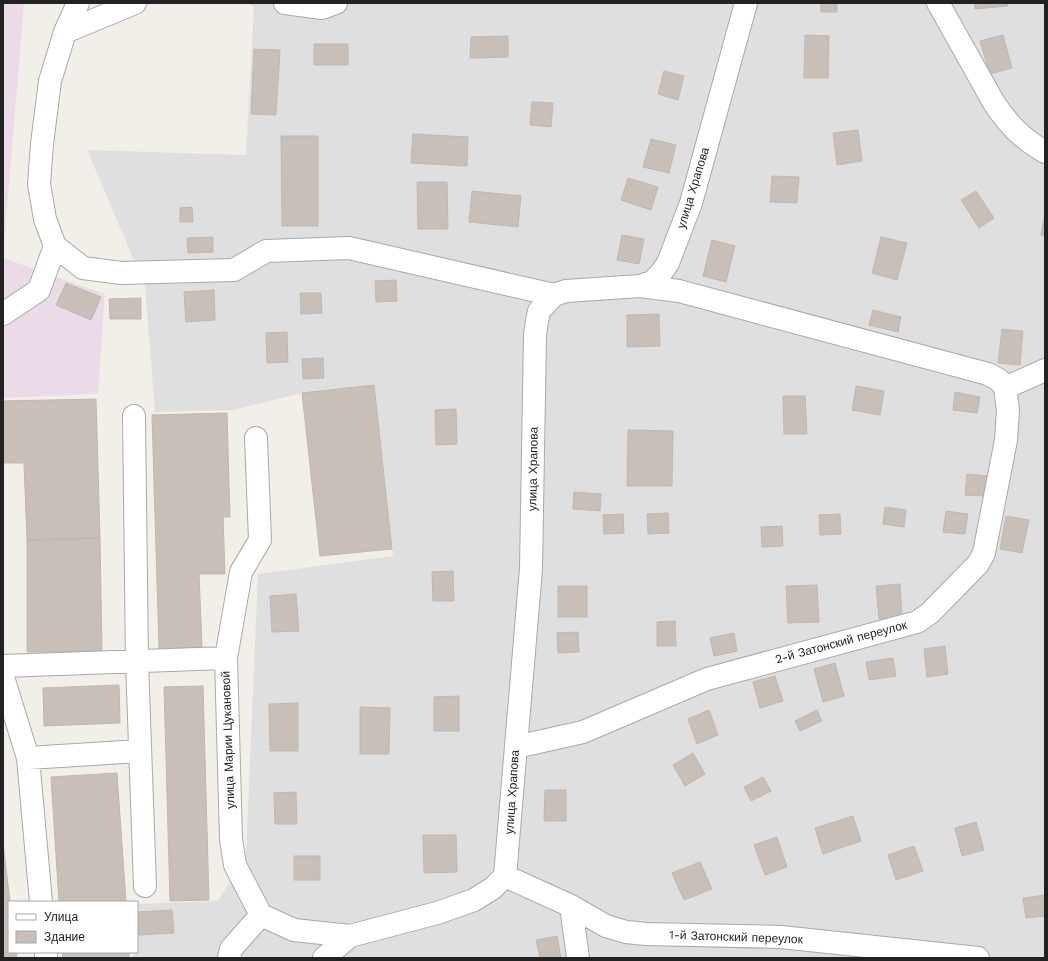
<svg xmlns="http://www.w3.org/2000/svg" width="1048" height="961" font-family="'Work Sans',sans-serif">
	<rect width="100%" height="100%" fill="#f2efe9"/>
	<path fill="#e0dfdf" d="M249,3H1045V958H134L133,952H137V904L218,901L246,855L258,574L393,556L374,385L302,393L233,410L155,412L145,286L87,150L246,155L254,7Z"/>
	<path fill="#ebdbe8" d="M3,3H24L3,258L105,294L98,394L3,398Z"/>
	<path fill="#c7bfb8" stroke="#c4b6ab" d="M821,3H837V12H821Z
		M975,3H1007L1008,6L975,9Z
		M805,35L829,36L828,78H804Z
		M1003,35L1012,68L990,74L980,41Z
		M508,36V57L470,58L471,37Z
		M314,44H348V65H314Z
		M254,49L280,50L276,115L251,114Z
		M664,71L684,76L678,100L658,94Z
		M532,102L553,103L551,127L530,125Z
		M858,130L862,161L837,165L833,133Z
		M413,134L468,137L467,166L411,163Z
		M281,136H318V226H282Z
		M651,139L676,145L669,173L643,167Z
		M772,176L799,177L797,203L770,202Z
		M628,178L658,187L651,210L621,200Z
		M417,182H447L448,229H418Z
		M472,191L521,196L518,227L469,222Z
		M976,191L994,218L979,228L961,200Z
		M192,207L193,222H180V208Z
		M1045,213V236L1041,235Z
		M622,235L644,239L639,264L617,260Z
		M213,237V252L188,253L187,238Z
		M881,237L907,243L897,280L872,273Z
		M712,240L735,246L726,282L703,276Z
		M396,280L397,301L376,302L375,281Z
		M66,283L101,297L91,320L56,305Z
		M214,290L215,320L186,322L184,292Z
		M300,293H321L322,313L301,314Z
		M141,298V319H110L109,299Z
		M873,310L901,317L898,332L869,325Z
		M659,314L660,346L627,347V315Z
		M1002,329L1023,331L1020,365L998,363Z
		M287,332L288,362L267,363L266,333Z
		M323,358L324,378L303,379L302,359Z
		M374,385L392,549L320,556L302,393Z
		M856,386L884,391L880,415L852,410Z
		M955,392L980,397L977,413L953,410Z
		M783,396H805L807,434H784Z
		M96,399L100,538L27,540L24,463H3V401Z
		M456,409L457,444L436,445L435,410Z
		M227,413L230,517H223L225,574H199L202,647L159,649L152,415Z
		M628,430L673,431L672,486H627Z
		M967,474L988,476L986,496L965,495Z
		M574,492L601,494L600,511L573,509Z
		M885,507L906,510L904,527L883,524Z
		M946,511L968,514L965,534L943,532Z
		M668,513L669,533L648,534L647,514Z
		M623,514L624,533L604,534L603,515Z
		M840,514L841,534L820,535L819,515Z
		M1006,516L1029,520L1022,553L1000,549Z
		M782,526L783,546L762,547L761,527Z
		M100,538L102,652H27V540Z
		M453,571L454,601H433L432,572Z
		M900,584L902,618L879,619L876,586Z
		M817,585L819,622L788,623L786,586Z
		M558,586H587V617H558Z
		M296,594L299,631L272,632L270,596Z
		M675,621L676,646H657V622Z
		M578,632L579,652L558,653L557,633Z
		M734,633L737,651L714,656L710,638Z
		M945,646L948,674L927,677L924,649Z
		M893,658L896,676L869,680L866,662Z
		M835,663L844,696L823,702L814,669Z
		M775,676L783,701L760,708L753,682Z
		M119,685L120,723L44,726L43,688Z
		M203,686L209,900L170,901L164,687Z
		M459,696V731H434V697Z
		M298,703V751H270L269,704Z
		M360,707L390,708L389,754H360Z
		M709,710L718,735L697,744L688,719Z
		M817,710L822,721L800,731L795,721Z
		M693,753L705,774L685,786L673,765Z
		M117,773L126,902H59L51,777Z
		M763,777L771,791L751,801L744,787Z
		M545,790H566V821H544Z
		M296,792L297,824H275L274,793Z
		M853,816L861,841L823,854L815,828Z
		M976,822L984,850L962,856L955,828Z
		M423,835H456L457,872L424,873Z
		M777,837L787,867L765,875L754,845Z
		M3,843L10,902L9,952H16L17,958H3Z
		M914,846L923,871L896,880L888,855Z
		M294,856H320V880H294Z
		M700,862L712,889L684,900L672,873Z
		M1045,895V916L1026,918L1023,898Z
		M172,910L174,933L139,935L137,912Z
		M557,936L561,958H540L536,940Z
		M62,952H129V958H63Z"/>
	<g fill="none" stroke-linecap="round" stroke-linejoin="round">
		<g stroke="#a9a9a9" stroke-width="24">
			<path id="minor" d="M78,3L65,32L50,81L42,144L39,184L45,219L55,246L83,268L121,273L234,270L266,251L349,248L554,295
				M285,3L322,8L336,3
				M938,3L994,103C1009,125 1022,139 1045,152
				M65,32L135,3
				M640,286L679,291L988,374L999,380L1005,388L1045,370
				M3,314L39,290L55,246
				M134,416L137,662L145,886
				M256,438L260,540L241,572L226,658L231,839L235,865L261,915L294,930L350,936L324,958
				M3,666L226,658
				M3,677L28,758L41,902
				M516,747L583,732L707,679L917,622L930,613L978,564L984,553L1006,440L1008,410L1005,388
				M28,758L140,751
				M505,876L571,906L606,926L626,932L646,934L781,937L978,958
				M571,906L578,958
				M350,936L437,913L474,900L493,888L505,876L531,569L535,335L537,321L539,311L554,295L566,291L640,286L652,282L661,273L668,263L691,203L746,3
				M46,952V958
				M229,958L231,949L261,915"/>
		</g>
		<use href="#minor" stroke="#fff" stroke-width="22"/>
	</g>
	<g text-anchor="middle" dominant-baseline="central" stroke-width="3.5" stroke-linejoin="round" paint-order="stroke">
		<g font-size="12" fill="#222" stroke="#fff">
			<text transform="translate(693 188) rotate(-73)">улица Храпова</text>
			<text transform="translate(533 469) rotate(-89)">улица Храпова</text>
			<text transform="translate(841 642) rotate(-15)">2-й Затонский переулок</text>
			<text transform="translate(228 740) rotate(-92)">улица Марии Цукановой</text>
			<text transform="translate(512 792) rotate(-86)">улица Храпова</text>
			<text transform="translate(736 937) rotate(2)">1-й Затонский переулок</text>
		</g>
	</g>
	<rect width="1048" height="961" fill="none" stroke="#222222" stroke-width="8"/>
	<rect x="8" y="901" width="130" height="52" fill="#ffffff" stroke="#a7a7a7"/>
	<rect x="16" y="914" width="20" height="6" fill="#ffffff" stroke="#a7a7a7"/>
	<text x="44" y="921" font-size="12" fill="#222222">Улица</text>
	<rect x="16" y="931" width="20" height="12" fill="#c7bfb8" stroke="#a7a7a7"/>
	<text x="44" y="941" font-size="12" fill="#222222">Здание</text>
</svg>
